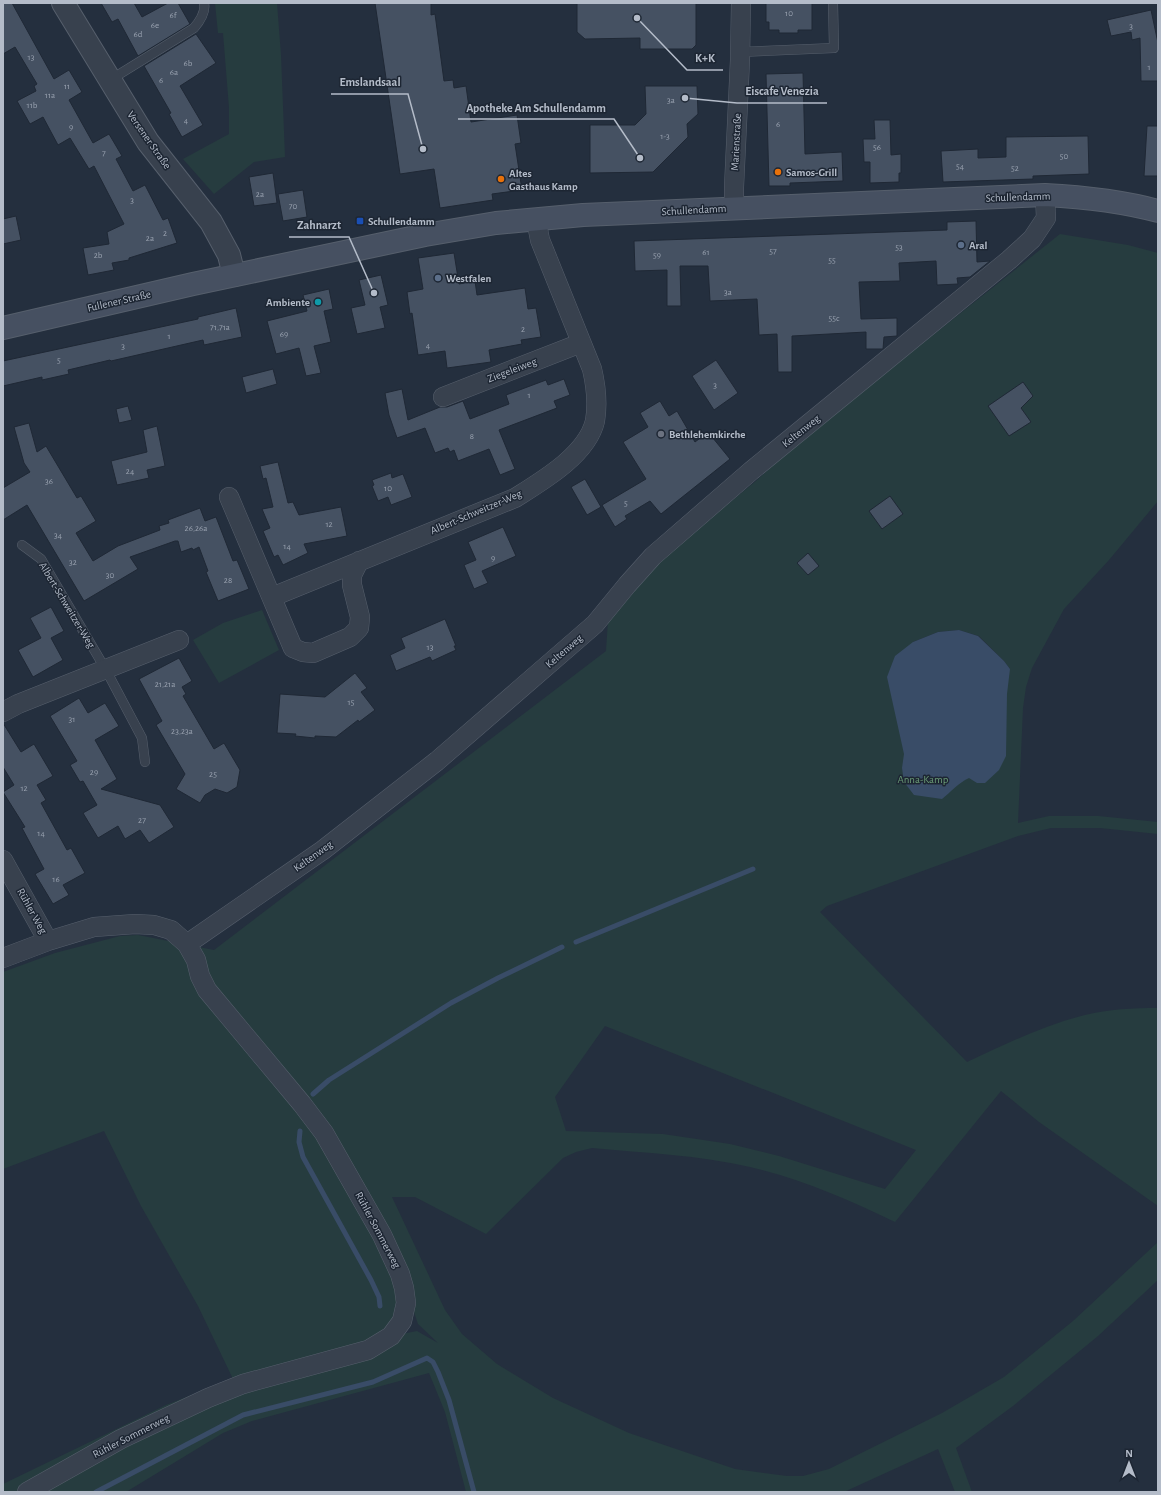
<svg xmlns="http://www.w3.org/2000/svg" width="1161" height="1495" font-family="'Alegreya Sans',sans-serif">
	<rect width="100%" height="100%" fill="#242f3e"/>
	<path fill="#263c3f" fill-rule="evenodd" d="M215,3H277L281,55L285,157L254,162L214,194L183,159L229,134V108L223,33H218Z
		M1060,234L1128,245L1158,253V501L1109,560L1064,609L1032,668L1026,687L1023,708L1018,823L1049,816H1098L1158,822V834L1100,828H1051L1018,836L827,906L820,912L967,1062C1006,1044 1044,1025 1085,1015C1109,1009 1133,1008 1158,1008V1206L1039,1122L1001,1091L895,1222C848,1199 801,1179 750,1167C699,1155 645,1153 592,1148L576,1152L563,1158L486,1234L415,1197H392L445,1310L462,1334L497,1364L553,1398L629,1433L735,1469L787,1476H803L829,1469L942,1413L1004,1377L1073,1321L1158,1242V1280L1098,1336L1013,1406L956,1448L972,1492H955L938,1449L844,1492H466L445,1412L429,1373L252,1421L223,1433L126,1492H3V1484L166,1405L233,1379L198,1306L141,1206L104,1131L3,1169V972L55,953L120,936L138,935L214,950L606,651L608,621L660,559L756,481L797,443ZM959,630L979,636L1004,661L1010,669L913,642L938,632ZM605,1026L916,1150L885,1189L779,1156L730,1144L663,1134L566,1131L555,1097ZM413,1309L418,1324L438,1343L417,1331L391,1336Z
		M262,610L279,650L219,683L193,640L223,623Z"/>
	<path fill="#394c67" d="M959,630L978,636L1004,661L1010,669L1007,694L1006,756L999,770L985,783H977L969,778C958,783 951,792 942,799L914,795L904,782L902,768L904,754L887,677L895,656L913,642L938,632Z"/>
	<g fill="none" stroke-linecap="round" stroke-linejoin="round">
		<path stroke="#394c67" stroke-width="5" d="M576,942L753,869
			M313,1094L329,1080L451,1003L498,978L562,947
			M300,1131L299,1142L303,1157L371,1280L379,1297L380,1306
			M96,1492L243,1415L373,1382L427,1358L433,1362L438,1372L449,1400L474,1492"/>
	</g>
	<path fill="#455162" stroke="#1f2835" d="M3,3H12L54,79L69,70L82,92L69,100L93,143L109,134L122,156L116,159L133,191L145,185L163,220L168,218L177,243L129,258V260L112,263L114,270L88,275L83,248L109,244L107,232L124,224L94,166L89,169L70,138L58,145L43,117L30,124L17,101L36,91L34,86L37,84L15,47L3,54Z
		M101,3H134L142,17L168,3H178L190,24L138,56L118,19L112,22Z
		M375,3H431V15L435,14L444,81L453,80L454,88L466,86L471,122L517,115L521,143L515,144L522,190L492,194L493,200L440,208L434,169L400,174Z
		M577,3H696V45L692,49H640V38L585,39L577,32Z
		M766,3H812V30H798V33H779V30H769V22H766Z
		M1151,10L1158,43V81H1141L1140,38L1132,40L1131,32L1111,36L1107,20Z
		M196,34L216,63L180,86L203,125L182,137L169,114L171,113L144,66Z
		M803,73L805,154L842,152L843,181L790,183V186H769L766,74Z
		M645,86H697L698,114L687,124L688,137L653,172L590,173V125H635L646,114Z
		M874,120H890L891,155L901,154V173H899V182L870,183V162H864L863,139H875Z
		M1147,126H1158V176H1144Z
		M1088,136L1089,174L1033,176V179L943,182L941,151L978,149V158L1006,157V137Z
		M273,173L277,203L254,206L249,177Z
		M303,190L307,217L283,221L278,194Z
		M16,216L21,240L3,244V219Z
		M976,221L977,262L990,261L970,277L957,278L958,284L937,285L936,261L899,263L900,281L859,282L861,319L897,318V336L884,337L883,349H866V332L792,336V372H778L777,334L759,335L757,299L710,301L708,266H680L681,306H667V270L635,271L634,241L947,230V222Z
		M454,253L459,284L475,281L477,295L525,288L528,309L536,308L541,337L521,340L522,344L489,350L491,362L447,368L445,351L418,355L412,313L410,314L407,292L423,289L418,258Z
		M381,275L388,305L380,307L385,328L357,334L351,308L365,305L359,280Z
		M329,289L333,309L324,311L331,342L314,346L321,373L306,376L299,348L276,354L267,321L307,311L303,295Z
		M236,308L242,337L204,345L203,340L111,361L110,360L68,370L69,374L42,380V377L3,386V361L198,319V317Z
		M716,360L738,393L714,410L692,376Z
		M273,369L277,384L246,393L242,377Z
		M564,379L570,395L554,401L557,408L499,430L515,469L500,475L489,449L458,461L454,450L450,452L448,448L435,453L425,428L397,438L389,415L385,393L402,389L408,420L440,407H447L463,401L470,419L509,404L506,395L546,380L548,385Z
		M1023,382L1033,396L1021,408L1031,422L1009,436L988,406Z
		M660,401L669,416L677,411L695,442L708,432L730,459L661,514L650,501L625,516L627,519L615,527L602,505L646,479L623,442L648,427L640,413Z
		M128,406L132,420L119,423L116,409Z
		M29,423L37,452L46,446L77,498L81,496L96,521L76,533L93,561L118,546L160,530L159,526L169,523L168,520L200,508L205,521L216,517L233,561L237,560L249,589L218,601L206,572L208,571L199,547L193,550L192,548L181,552L178,541H175L130,557L138,569L84,601L27,505L3,520V488L30,472L24,463L14,427Z
		M157,426L165,466L147,470L149,478L117,485L111,461L147,452L143,430Z
		M278,462L288,503L293,502L299,515L341,507L347,536L304,544L308,553L283,565L278,555L274,557L263,531L270,528L262,509L273,507L266,478L263,479L260,466Z
		M391,473L392,478L403,474L412,497L391,505L388,497L378,501L372,486L374,485L372,480Z
		M585,479L601,507L587,515L571,487Z
		M890,496L903,514L882,529L869,511Z
		M503,527L516,556L482,571L488,583L474,589L464,565L476,560L468,542Z
		M808,553L819,566L808,575L797,563Z
		M51,607L64,631L51,638L63,660L33,677L18,650L41,638L30,618Z
		M445,619L456,646H454L456,650L432,661L430,657L396,671L390,655L405,648L401,638Z
		M179,658L192,681L182,687L186,694L183,696L214,749L224,743L240,770L237,787L227,793L215,789L205,795L200,803L176,789L185,774L156,725L162,721L139,679Z
		M355,673L367,688L361,692L375,710L359,722L358,720L336,737L315,736V738L295,736L296,734L277,733L280,694L325,697Z
		M79,698L88,713L105,703L119,726L95,740L117,779L101,789L160,805L174,827L149,843L140,830L125,839L118,826L98,838L83,813L97,805L83,781L80,782L70,765L77,761L50,716Z
		M3,723L21,752L34,744L53,776L37,785L46,800L41,803L67,850L71,848L85,873L63,885L69,895L53,904L35,874L44,869L22,828L25,827L3,792L14,785L3,767Z"/>
	<g fill="none" stroke-linecap="round" stroke-linejoin="round">
		<g stroke="#565f6c" stroke-width="10">
			<path id="service" d="M740,52L834,48L833,3
				M110,80L194,28C200,21 206,12 204,3
				M22,545L41,559L106,670L142,738L145,762"/>
		</g>
		<g stroke="#565f6c" stroke-width="20">
			<path id="minor" d="M734,208V187L740,60L741,3
				M443,397L581,343
				M229,497L293,648L303,652L313,653L350,637L359,628L360,617L352,585V575L359,561
				M272,597L515,498C542,481 587,455 595,421C598,403 596,386 592,369L540,240L536,219
				M3,712L18,704L179,640
				M3,860L48,941
				M187,944L323,850L437,761L595,624L627,585L653,556L751,471L1009,260L1032,239L1046,218L1045,195
				M3,958L48,941L94,927L135,924L154,925L171,930L187,944L196,960L200,976L207,990L302,1104L324,1133L382,1235L400,1274L404,1288L406,1303L402,1321L391,1336L368,1350L243,1384L208,1398L121,1439L27,1492"/>
		</g>
		<g stroke="#565f6c" stroke-width="24">
			<path id="tertiary" d="M63,3L148,142L211,222L229,255L234,275"/>
		</g>
		<g stroke="#565f6c" stroke-width="24">
			<path id="secondary" d="M3,328L193,284L425,235L496,223L583,215L1045,195C1084,197 1121,201 1158,211"/>
		</g>
		<use href="#service" stroke="#38414e" stroke-width="9"/>
		<use href="#minor" stroke="#38414e" stroke-width="19"/>
		<use href="#tertiary" stroke="#38414e" stroke-width="22"/>
		<use href="#secondary" stroke="#465061" stroke-width="22"/>
	</g>
	<g fill="#e8710a" stroke="#1d2633" stroke-width="1.5">
		<circle cx="778" cy="172" r="4"/>
		<circle cx="501" cy="179" r="4"/>
	</g>
	<rect fill="#1a4fb4" stroke="#1d2633" stroke-width="1.5" x="356" y="217" width="8" height="8" rx="2"/>
	<g fill="#5c6f8a" stroke="#1d2633" stroke-width="1.5">
		<circle cx="961" cy="245" r="4"/>
		<circle cx="438" cy="278" r="4"/>
	</g>
	<circle fill="#0f9aa8" stroke="#1d2633" stroke-width="1.5" cx="318" cy="302" r="4"/>
	<circle fill="#6b7280" stroke="#1d2633" stroke-width="1.5" cx="661" cy="434" r="4"/>
	<g text-anchor="middle" dominant-baseline="central" stroke-width="3" stroke-linejoin="round" paint-order="stroke">
		<g font-size="9" fill="#98a1af">
			<text x="789" y="13">10</text>
			<text x="173" y="15">6f</text>
			<text x="155" y="25">6e</text>
			<text x="1131" y="26">3</text>
			<text x="138" y="34">6d</text>
			<text x="31" y="57">13</text>
			<text x="188" y="63">6b</text>
			<text x="1149" y="67">1</text>
			<text x="174" y="72">6a</text>
			<text x="161" y="80">6</text>
			<text x="67" y="86">11</text>
			<text x="50" y="95">11a</text>
			<text x="671" y="100">3a</text>
			<text x="32" y="105">11b</text>
			<text x="186" y="120">4</text>
			<text x="778" y="124">6</text>
			<text x="71" y="127">9</text>
			<text x="665" y="136">1-3</text>
			<text x="877" y="147">56</text>
			<text x="104" y="153">7</text>
			<text x="1064" y="156">50</text>
			<text x="960" y="166">54</text>
			<text x="1015" y="168">52</text>
			<text x="260" y="194">2a</text>
			<text x="132" y="200">3</text>
			<text x="293" y="206">70</text>
			<text x="165" y="233">2</text>
			<text x="150" y="238">2a</text>
			<text x="899" y="247">53</text>
			<text x="773" y="251">57</text>
			<text x="706" y="252">61</text>
			<text x="98" y="255">2b</text>
			<text x="657" y="255">59</text>
			<text x="832" y="260">55</text>
			<text x="728" y="292">3a</text>
			<text x="834" y="318">55c</text>
			<text x="220" y="327">71,71a</text>
			<text x="523" y="329">2</text>
			<text x="284" y="334">69</text>
			<text x="169" y="336">1</text>
			<text x="428" y="345">4</text>
			<text x="123" y="346">3</text>
			<text x="59" y="360">5</text>
			<text x="715" y="385">3</text>
			<text x="529" y="395">1</text>
			<text x="472" y="436">8</text>
			<text x="130" y="471">24</text>
			<text x="49" y="481">36</text>
			<text x="388" y="488">10</text>
			<text x="626" y="503">5</text>
			<text x="329" y="524">12</text>
			<text x="196" y="528">26,26a</text>
			<text x="58" y="535">34</text>
			<text x="287" y="546">14</text>
			<text x="493" y="558">9</text>
			<text x="73" y="562">32</text>
			<text x="110" y="575">30</text>
			<text x="228" y="580">28</text>
			<text x="430" y="647">13</text>
			<text x="165" y="684">21,21a</text>
			<text x="351" y="702">15</text>
			<text x="72" y="719">31</text>
			<text x="182" y="731">23,23a</text>
			<text x="94" y="772">29</text>
			<text x="213" y="774">25</text>
			<text x="24" y="788">12</text>
			<text x="142" y="820">27</text>
			<text x="41" y="833">14</text>
			<text x="56" y="879">16</text>
		</g>
		<g font-size="11" fill="#b4bcc9" stroke="#1d2633">
			<text transform="translate(149 140) rotate(55)">Versener Straße</text>
			<text transform="translate(736 142) rotate(-87)">Marienstraße</text>
			<text transform="translate(1018 197) rotate(-2)">Schullendamm</text>
			<text transform="translate(694 210) rotate(-3)">Schullendamm</text>
			<text transform="translate(119 301) rotate(-13)">Fullener Straße</text>
			<text transform="translate(512 370) rotate(-21)">Ziegeleiweg</text>
			<text transform="translate(801 431) rotate(-39)">Keltenweg</text>
			<text transform="translate(476 512) rotate(-23)">Albert-Schweitzer-Weg</text>
			<text transform="translate(67 605) rotate(59)">Albert-Schweitzer-Weg</text>
			<text transform="translate(564 651) rotate(-41)">Keltenweg</text>
			<text transform="translate(313 856) rotate(-36)">Keltenweg</text>
			<text transform="translate(32 911) rotate(61)">Rühler Weg</text>
			<text transform="translate(378 1230) rotate(62)">Rühler Sommerweg</text>
			<text transform="translate(131 1436) rotate(-27)">Rühler Sommerweg</text>
		</g>
		<g font-size="11" font-weight="bold" fill="#b4bcc9" stroke="#1d2633" text-anchor="start">
			<text x="786" y="172">Samos-Grill</text>
			<text x="509" y="173">Altes<tspan x="509" dy="13">Gasthaus Kamp</tspan></text>
			<text x="368" y="221">Schullendamm</text>
			<text x="969" y="245">Aral</text>
			<text x="446" y="278">Westfalen</text>
			<text x="310" y="302" text-anchor="end">Ambiente</text>
			<text x="669" y="434">Bethlehemkirche</text>
		</g>
		<g font-size="11" fill="#6b9a76" stroke="#1d2633">
			<text x="923" y="779">Anna-Kamp</text>
		</g>
	</g>
	<path fill="none" stroke="#b4bcc9" stroke-width="1.5" d="M637 18L687 70H723M423 149L408 94H331M685 98L737 103H827M640 158L614 119H458M374 293L349 237H289"/>
	<g fill="#b4bcc9" stroke="#1d2633" stroke-width="1.5">
		<circle cx="637" cy="18" r="4"/>
		<circle cx="423" cy="149" r="4"/>
		<circle cx="685" cy="98" r="4"/>
		<circle cx="640" cy="158" r="4"/>
		<circle cx="374" cy="293" r="4"/>
	</g>
	<g font-size="12" text-anchor="middle" font-weight="bold" fill="#b4bcc9" stroke="#1d2633" stroke-width="3" stroke-linejoin="round" paint-order="stroke">
		<text x="705" y="62">K+K</text>
		<text x="370" y="86">Emslandsaal</text>
		<text x="782" y="95">Eiscafe Venezia</text>
		<text x="536" y="112">Apotheke Am Schullendamm</text>
		<text x="319" y="229">Zahnarzt</text>
	</g>
	<rect width="1161" height="1495" fill="none" stroke="#b4bcc9" stroke-width="8"/>
	<g transform="translate(1129 1463)" stroke="#1d2633" stroke-width="3" paint-order="stroke">
	<path d="M0-3L7 15L0 10L-7 15Z" fill="#b4bcc9"/>
	<text y="-6" font-size="11" font-weight="bold" text-anchor="middle" fill="#b4bcc9">N</text>
	</g>
</svg>
